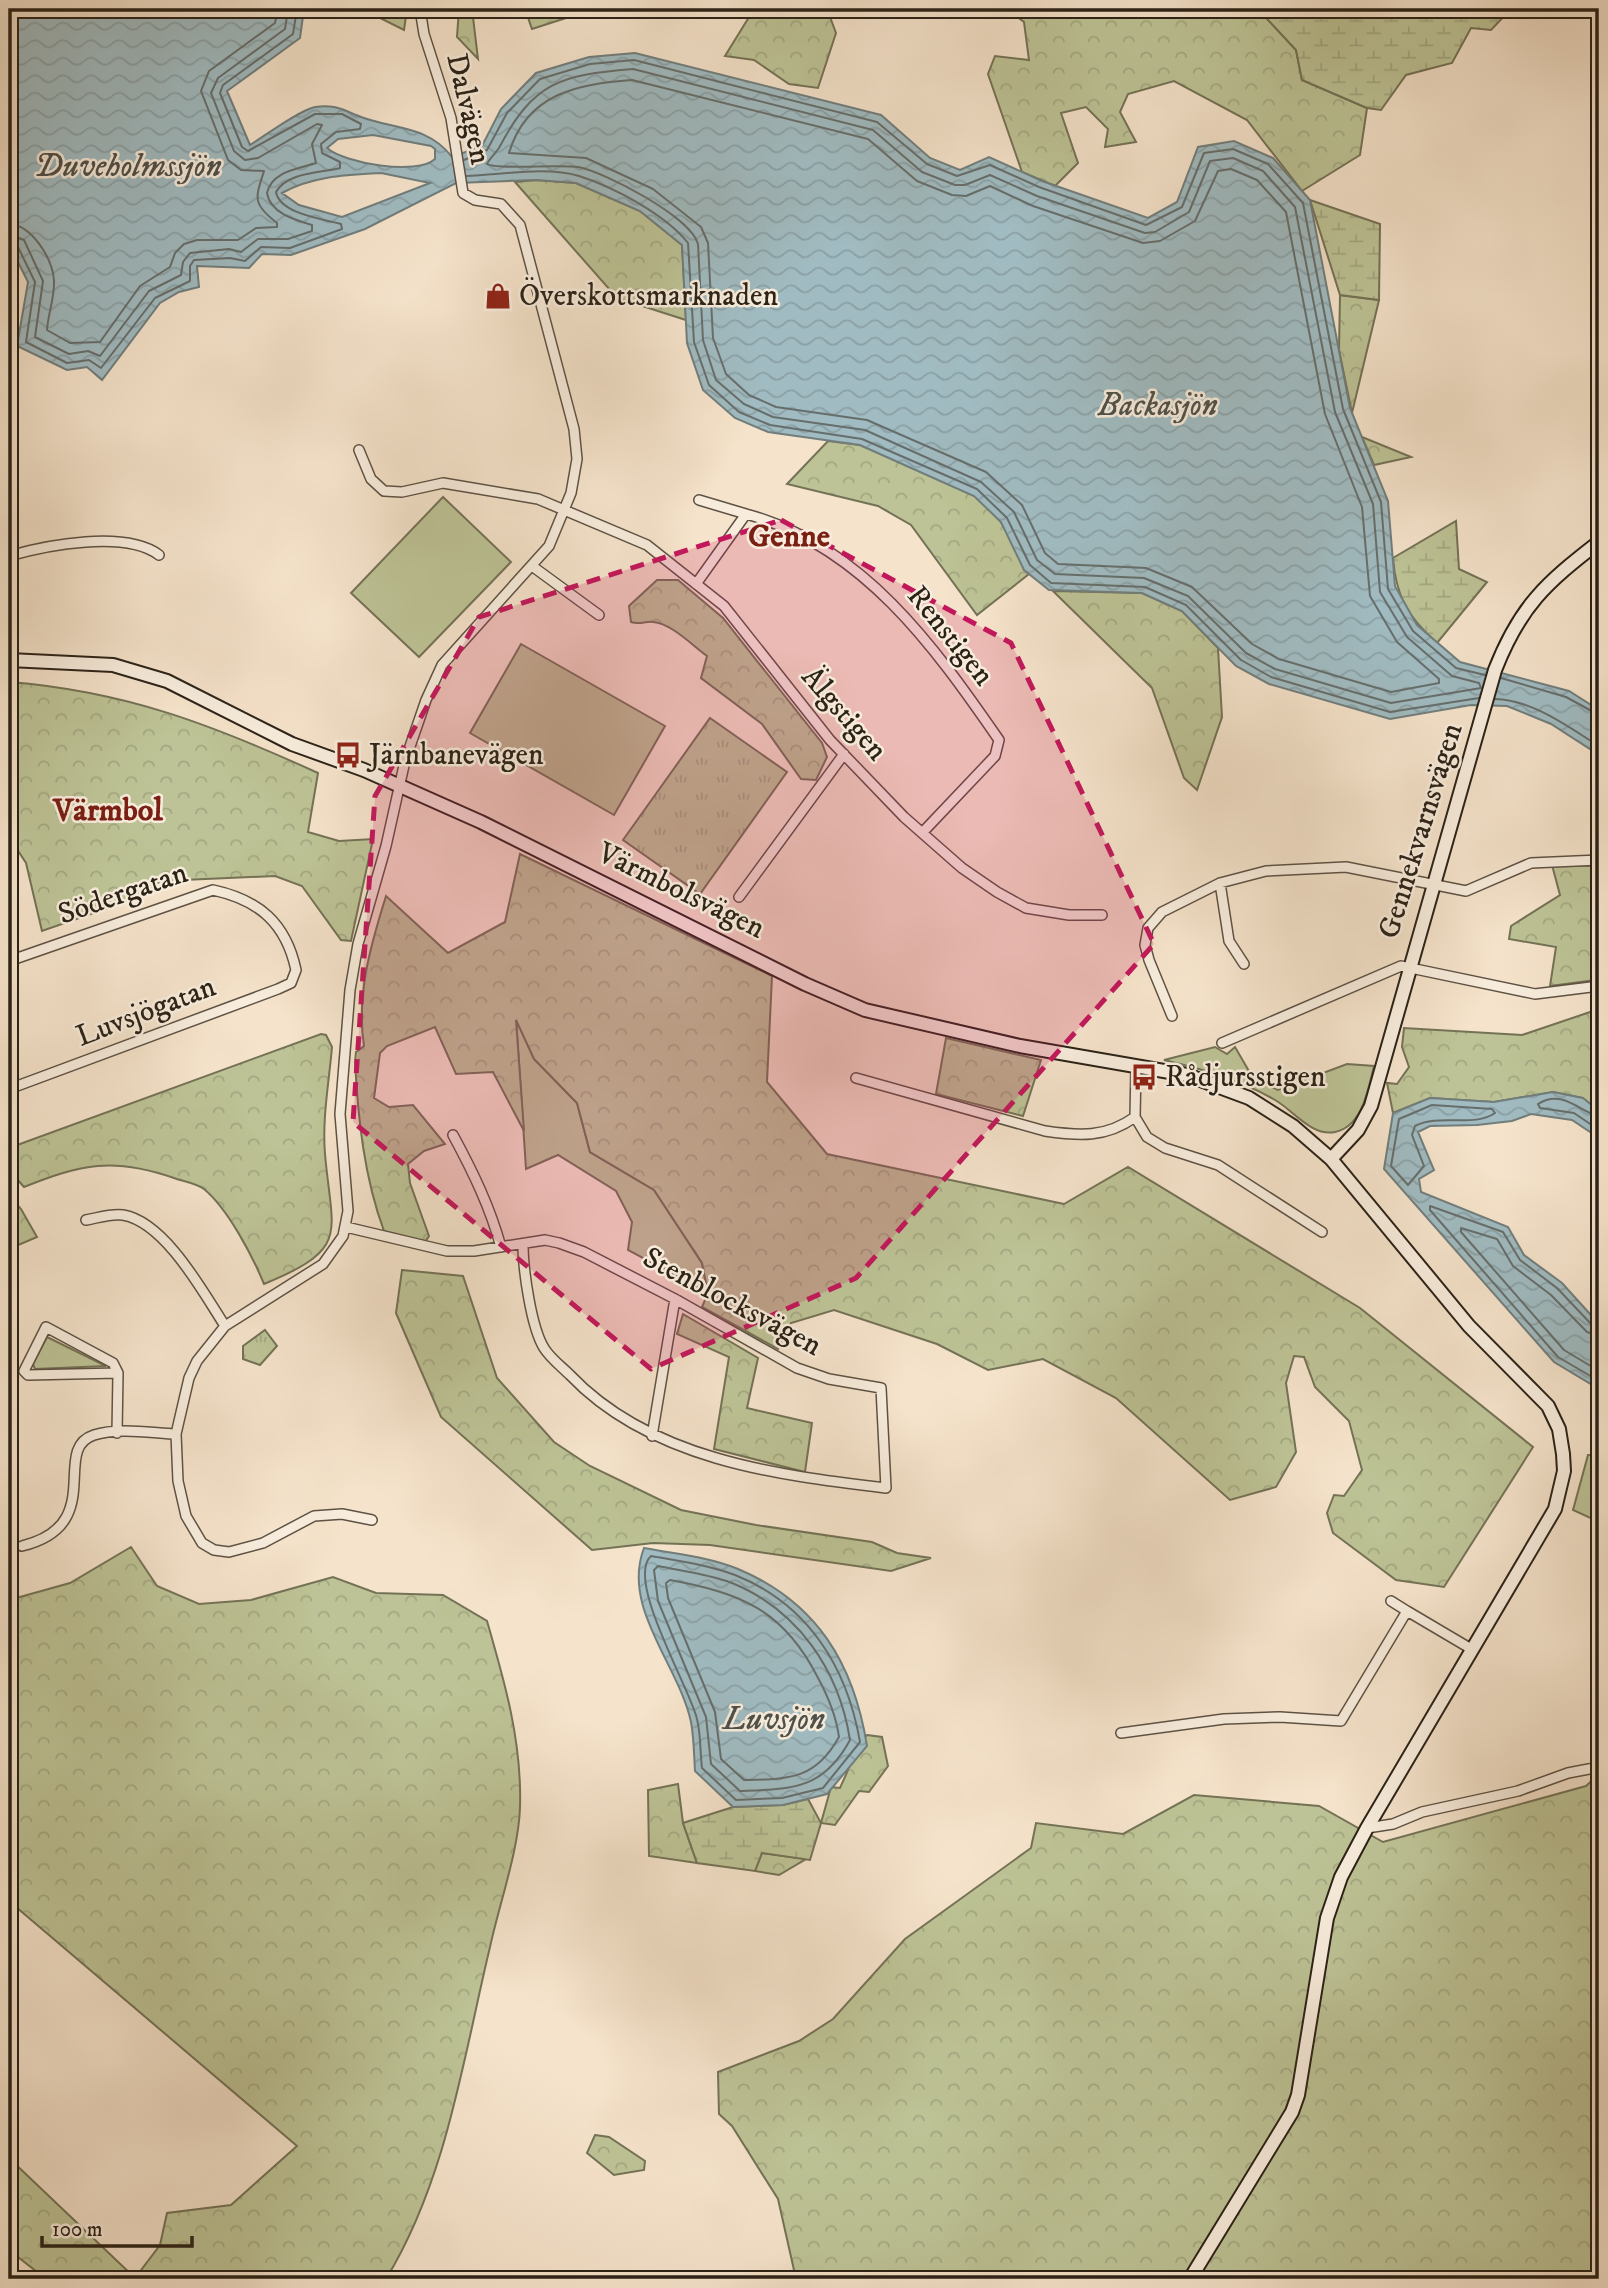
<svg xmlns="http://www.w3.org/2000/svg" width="1608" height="2288" font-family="'IM FELL DW Pica',serif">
	<defs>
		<pattern id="forest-crowns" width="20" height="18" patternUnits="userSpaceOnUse" patternTransform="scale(1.75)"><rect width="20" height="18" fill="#bdc396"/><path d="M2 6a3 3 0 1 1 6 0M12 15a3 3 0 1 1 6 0" fill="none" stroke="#a3a781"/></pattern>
		<pattern id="wetland-marsh" width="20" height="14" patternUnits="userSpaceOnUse" patternTransform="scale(1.75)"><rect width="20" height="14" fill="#bdc396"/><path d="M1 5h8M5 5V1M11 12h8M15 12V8" fill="none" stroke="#a3a781"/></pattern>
		<pattern id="park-tufts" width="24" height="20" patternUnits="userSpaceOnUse" patternTransform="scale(1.75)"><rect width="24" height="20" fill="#bdc396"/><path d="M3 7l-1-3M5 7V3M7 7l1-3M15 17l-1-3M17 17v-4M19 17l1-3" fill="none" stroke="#a3a781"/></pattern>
		<pattern id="water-waves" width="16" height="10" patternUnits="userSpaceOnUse" patternTransform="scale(1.75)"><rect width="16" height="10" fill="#a0bbc1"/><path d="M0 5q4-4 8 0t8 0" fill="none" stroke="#8aa0a5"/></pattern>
	</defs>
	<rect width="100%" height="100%" fill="#f5e3cb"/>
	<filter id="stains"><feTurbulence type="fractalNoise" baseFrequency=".00286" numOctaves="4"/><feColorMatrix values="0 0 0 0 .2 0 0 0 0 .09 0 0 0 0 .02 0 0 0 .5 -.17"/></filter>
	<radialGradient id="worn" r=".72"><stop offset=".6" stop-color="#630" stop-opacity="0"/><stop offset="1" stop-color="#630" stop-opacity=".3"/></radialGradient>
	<path fill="#bdc396" stroke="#747256" stroke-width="2" d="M443,497L511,562L419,657L351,593Z
		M521,644L665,726L614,815L470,733Z
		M516,1018L534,1059L577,1103L590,1152L654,1190L702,1263L708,1293L628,1250L632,1222L616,1191L558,1155L526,1169Z
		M1215,1047L1227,1054L1235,1047L1253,1078L1278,1090L1347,1064L1374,1066C1368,1089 1363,1126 1335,1132C1312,1137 1293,1110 1275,1100C1241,1080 1202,1069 1164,1060Z
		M47,1337L106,1366L35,1369L33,1364Z
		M1599,1446V1522L1573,1510L1588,1455H1595Z"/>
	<path fill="url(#forest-crowns)" stroke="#747256" stroke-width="2" d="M372,9H407L404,30L376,16Z
		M459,9H472L478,59L457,37Z
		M525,9H594L532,29Z
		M754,9H827L836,33L818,88L789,84L754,60L725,56Z
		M1007,9H1258L1296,50L1302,80L1367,108L1360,155L1302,191L1247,120L1174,81L1128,94L1120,112L1136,142L1105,147L1108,129L1086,107L1061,113L1078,163L1055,186L1022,172L988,74L995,56L1029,60L1024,22Z
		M536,180L576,183L640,211L682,245L686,320L617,298L515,182Z
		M1340,295L1379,300L1352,413L1339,350Z
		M1362,437L1411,457L1374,465Z
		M828,441L860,445L975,496L1001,522L1029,574L977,615L911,525L878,506L787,484Z
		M657,580H678L723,618L822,743L827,757L816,780L801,779L762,724L701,678L707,656C693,646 671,623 653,622C645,621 640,625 631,622L629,606Z
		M1053,591L1142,593L1182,611L1218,648L1222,717L1197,790L1184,778L1152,688Z
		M9,682C125,691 213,725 318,773L308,832L339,841L373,839L351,941L341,940L302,886L275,876L161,881L122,903L42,931L26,863L9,837Z
		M520,854L772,976L767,1082L827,1154L1064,1204L1128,1167L1360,1308L1533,1447L1444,1587L1396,1580L1333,1533L1327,1513L1334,1495L1344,1496L1362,1470L1349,1421L1315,1387L1304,1357L1294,1356L1286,1383L1296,1452L1276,1487L1230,1500L1116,1398L1043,1359L988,1370L937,1344L834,1310L791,1323L778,1349L702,1307L708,1293L702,1263L654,1190L590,1152L577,1103L534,1059L516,1020L524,1131L493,1072L456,1074L435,1027L387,1046L380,1053L374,1098L389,1107L413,1105L445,1144L424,1151L408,1164L410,1183L429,1236L425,1242L384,1231C364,1177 358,1118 355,1062L356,1052L364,1046C356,995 371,944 386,896L448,953L505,922Z
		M1552,865L1599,866L1595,888L1599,907V941L1592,961L1596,980L1550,986L1556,947L1509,939L1511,926L1560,895Z
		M1599,1009V1111L1582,1098L1553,1092L1494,1102L1430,1098L1393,1113L1387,1083L1397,1084L1409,1067L1402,1047L1404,1028L1522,1035Z
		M321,1034L326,1035L332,1047C329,1082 322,1119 325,1154C332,1235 351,1248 264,1284C252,1255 228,1209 204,1189C196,1183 182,1181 174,1178C113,1157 81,1164 24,1187L9,1170V1148Z
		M946,1038L1041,1060L1023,1116L936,1094Z
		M9,1195L21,1209L37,1237L9,1249Z
		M402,1270L463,1276L497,1378L554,1442L590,1466L681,1510L756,1525L872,1542L897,1553L931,1558L891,1571L710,1545L653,1543L592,1550L441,1417L396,1313Z
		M683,1314L758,1358L747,1408L812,1423L805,1472L714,1449L729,1357L677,1334Z
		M131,1547L157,1586L199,1604L251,1600L333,1577L376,1593L443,1595L487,1621C505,1683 522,1742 520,1807C519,1849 499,1905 490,1947C463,2059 447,2179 386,2279H46L9,2250V2158L135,2278L160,2245L167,2213L231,2205L297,2146L9,1901V1600L70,1583Z
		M867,1735L882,1737L888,1766L869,1792L859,1791L835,1825L821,1823L831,1787L840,1788L848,1770L850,1751Z
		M1599,1774V2279H796L778,2199L732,2126L719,2114L718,2072L799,2041L833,2019L905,1939L1031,1848L1036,1823L1123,1834L1194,1795L1319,1806L1383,1842L1586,1786Z
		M678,1784L683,1823L697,1863L649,1856L648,1790Z
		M762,1853L806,1859L779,1875L755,1871Z
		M595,2135L609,2137L645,2161L644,2170L614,2175L587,2153Z"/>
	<path fill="url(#wetland-marsh)" stroke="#747256" stroke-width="2" d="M1258,9H1511L1491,30L1471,28L1452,63L1406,75L1381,110L1367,108L1302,80L1296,50Z
		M1310,200L1380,224L1379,300L1340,295Z
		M1456,521L1459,569L1487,582L1437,643C1408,617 1396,597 1393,558Z
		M808,1799L821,1823L810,1860L762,1853L755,1871L697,1863L683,1823L733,1807L783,1805Z"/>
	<path fill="url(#park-tufts)" stroke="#747256" stroke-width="2" d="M710,718L787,772L700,894L623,840Z
		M265,1330L277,1346L260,1365L243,1359V1346Z"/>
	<path fill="url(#water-waves)" stroke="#717e7d" stroke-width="2" fill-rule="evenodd" d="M9,9H304L300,38L227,91L250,145C266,135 298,111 315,107C332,104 342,109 356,115C391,130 427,124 452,157L482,146L501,109L536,73L589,57L635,53L881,115L930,158L960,170L989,157L1042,181L1148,218L1177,202L1198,147L1234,141L1273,158L1310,200L1350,408L1388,501L1395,586L1417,625L1460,662L1569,691L1599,710V755L1551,724L1507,706L1471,705L1390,719L1269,684L1236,666L1182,611L1142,593L1049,590L1024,570L1001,522L974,496L860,445L768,432L735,418L703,390L687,343L682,245L640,211L576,183L536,180L456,183L365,229L291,255L262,254L249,268L197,266L199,287L179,292L160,303L102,380L87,367L67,370L17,346L28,282L9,244ZM373,135L431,146L435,149V159C417,176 344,163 327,148L338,139ZM381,173L430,183L342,217L299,205L282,193C313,176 347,175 381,173Z
		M1553,1092L1583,1098L1599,1111V1138L1572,1120L1531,1114L1512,1121L1477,1125L1430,1126L1418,1132L1434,1170L1419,1179L1421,1192L1508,1227L1524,1255L1562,1283L1599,1324V1389L1554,1362L1384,1169L1393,1113L1430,1098L1494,1102Z
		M644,1548C675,1554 709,1557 738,1569C817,1602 854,1664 867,1746L827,1794L783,1805L733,1807L695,1771C694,1755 694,1738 691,1722C679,1665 621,1608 644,1548Z"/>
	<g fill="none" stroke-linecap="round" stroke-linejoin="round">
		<path stroke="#666e6c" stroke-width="2" d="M633,69L873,130L922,172L955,185H965L990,175L1037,196L1145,233L1155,232L1189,212L1210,161L1233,158L1263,171L1295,207L1335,412L1373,504L1380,592L1407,637L1452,676L1479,683L1481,688L1391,703L1275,669L1246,653L1188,596L1144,578L1055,574L1037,560L1014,512L981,482L865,430L773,417L744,404L716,380L703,340L698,244C691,217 605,172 578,167C558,164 497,170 487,164C489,159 495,154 499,148C534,81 561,75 633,69Z
			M632,80L868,139L917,181L952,195L966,196L990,186L1033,206L1143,243L1160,241L1195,221L1218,171L1231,169L1257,180L1286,212L1325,414L1362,507L1370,596L1397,642L1439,679V683L1391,692L1279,659L1252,644L1192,587L1146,568L1058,564L1045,553L1022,505L986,472L867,420L776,407L749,395L726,374L713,338L708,243L701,227L653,189L586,158L509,153C527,93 578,84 632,80Z
			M464,160L487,150L507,113L540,79L590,64L634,60L877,122L927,164L957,176L990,165L1039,187L1146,225L1182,207L1204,153L1233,149L1268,164L1303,203L1343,409L1381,502L1388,589L1413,631L1456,668L1485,675
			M466,176C502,175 545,166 579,176C614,187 666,215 688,243L694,342L709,385L739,412L770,425L862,439L977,489L1007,518L1030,565L1051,583L1145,587L1186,605L1241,660L1271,677L1390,712L1479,698
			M9,224C32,225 52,258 54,280C55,296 48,314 47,330L70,343L100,342L140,286L170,267L175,253L184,244L197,240H238L256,228L277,227V223C251,203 256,197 264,171L241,170L228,160L201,91L209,71L275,23L278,9
			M9,234L24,240L43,281L35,337L69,354L88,351L100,356L149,291L181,275L183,262L190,253L229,249L241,252L258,239H288L312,231V225C295,220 270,213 267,193C272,171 298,169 316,163L312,144L322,125L317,124L258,158L245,160L234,151L211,93L218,78L285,29L288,9
			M9,243L18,247L35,282L26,342L67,363L89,360L101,368L155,298L190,281V266L194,260L230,258L245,261L261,247L290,248L342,229L341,224C323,219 280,214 276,192C287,172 321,173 340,168V162L322,153L321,144L336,132L360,129L361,124L342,114H315L248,151L242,147L220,93L223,85L293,34L297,9
			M1501,678L1566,697L1599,715
			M1495,699C1533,700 1568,727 1599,746
			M1432,1105L1492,1109L1495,1113C1474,1128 1439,1113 1415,1126L1412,1135L1424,1166L1408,1185L1391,1166L1399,1119Z
			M1599,1116C1580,1113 1563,1088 1538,1104L1540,1108L1574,1113L1599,1130
			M1599,1327L1592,1325L1557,1288L1520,1260L1503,1232L1430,1206V1210L1558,1357L1599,1381
			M1599,1336L1587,1332L1551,1295L1513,1266L1497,1239L1461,1228V1232L1564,1350L1599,1371
			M651,1556C679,1561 708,1565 735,1575C808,1604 847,1667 860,1742L823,1788L782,1798L736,1800L702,1768C700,1752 701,1735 697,1719C690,1688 625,1580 651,1556Z
			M658,1566C682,1571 708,1574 732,1583C798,1610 839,1670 850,1740C823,1790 792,1789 740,1791L711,1764L706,1717L658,1601L654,1570Z
			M670,1580C741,1593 783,1610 817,1676C828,1696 836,1715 839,1737C815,1780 789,1779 744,1780L721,1759L715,1712L668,1598L666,1583Z"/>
		<g stroke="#5e5244" stroke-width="12">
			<path id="street" d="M359,450L371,479L384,491L402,492L443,483L538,499L647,545L724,606L830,740L904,817L962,868L997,892L1026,908L1069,915H1102
				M699,500L746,514
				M9,556C47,545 125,530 159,555
				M532,566L599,615
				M696,584L746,514C862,545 934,646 999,740L995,756L922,833
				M1220,883L1229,941L1244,964
				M739,897L844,754
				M9,961L213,890C259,900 286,923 296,970L291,983L278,989L9,1089
				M1172,1016L1149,960L1145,945L1148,928L1162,912L1220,883L1266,871L1346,867L1466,891L1531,863L1599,860
				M1222,1043L1401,966L1535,994L1599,986
				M1136,1067L1135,1117L1147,1137L1165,1148L1218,1165L1322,1232
				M856,1078L1045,1131C1079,1136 1106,1138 1135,1117
				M453,1135C473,1172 490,1207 501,1247
				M86,1220C98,1218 111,1213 123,1215C165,1222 203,1292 225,1326
				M346,1227L447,1251H474L545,1240L559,1243L584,1252L675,1299L797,1368L829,1379L881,1388L886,1488C775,1475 650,1459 570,1375C562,1367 550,1358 544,1348C531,1327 523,1269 523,1244
				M117,1433L118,1373L113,1363L46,1327L24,1371L28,1375L118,1373
				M652,1436L675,1299
				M372,1520L342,1514L314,1516L263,1543L229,1552L214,1550L202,1543L186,1516L178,1481L176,1434L189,1378L197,1361L225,1326L323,1264L343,1236L348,1211L340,1114L350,990L358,944L386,846L405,761L426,700L442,665L549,546L571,493L577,459L574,429L520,225L501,204L475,200L463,193L451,118L424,34L420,9
				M22,1546C108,1525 50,1449 94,1435C118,1427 152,1433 176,1434
				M1391,1601L1407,1611
				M1121,1733L1224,1719L1280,1717L1341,1721L1407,1611L1473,1650
				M1367,1828L1393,1824L1422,1812L1518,1791L1568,1773L1594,1768L1599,1756"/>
		</g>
		<g stroke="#2b2217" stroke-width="16">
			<path id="secondary" d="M9,660L113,665L167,681L292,744L364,770L481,822L805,984L865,1010L1020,1046L1187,1075L1249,1098L1293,1126L1331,1159L1469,1326L1548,1406L1559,1429L1563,1454L1564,1471L1555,1509L1367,1828L1341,1877L1327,1918L1298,2095L1292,2112L1190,2279
				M1331,1159L1358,1130L1371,1106L1495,670C1520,606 1546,583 1599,542"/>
		</g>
		<use href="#street" stroke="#f8eddd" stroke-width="9"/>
		<use href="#secondary" stroke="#f8eddd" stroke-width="12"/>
	</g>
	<path fill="#c2185b" fill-opacity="0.2" stroke="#c2185b" stroke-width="5" stroke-dasharray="14 9" stroke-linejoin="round" d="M781,520L1011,643L1154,944L856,1278L651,1369L353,1122L375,796L479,617Z"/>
	<defs>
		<g id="shop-bare" transform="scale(2.1)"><path d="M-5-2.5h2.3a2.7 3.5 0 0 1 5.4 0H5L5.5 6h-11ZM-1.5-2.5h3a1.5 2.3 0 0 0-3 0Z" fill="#8f2418" stroke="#f8eddd" stroke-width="2.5" paint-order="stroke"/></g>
		<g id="bus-bare" transform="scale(2.1)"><path d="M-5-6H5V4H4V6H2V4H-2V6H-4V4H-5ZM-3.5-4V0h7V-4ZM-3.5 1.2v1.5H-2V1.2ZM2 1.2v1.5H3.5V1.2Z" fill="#8f2418" stroke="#f8eddd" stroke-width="2.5" paint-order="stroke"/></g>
	</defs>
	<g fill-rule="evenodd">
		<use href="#shop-bare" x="498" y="296"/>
		<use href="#bus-bare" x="348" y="755"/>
		<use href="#bus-bare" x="1144" y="1077"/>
	</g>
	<g text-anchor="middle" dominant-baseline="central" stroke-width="5" stroke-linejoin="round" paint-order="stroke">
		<g font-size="30" fill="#2b2217" stroke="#f8eddd">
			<text transform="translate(468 109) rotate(77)">Dalvägen</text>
			<text transform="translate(950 636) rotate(51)">Renstigen</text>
			<text transform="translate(844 714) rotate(49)">Älgstigen</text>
			<text transform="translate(1421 831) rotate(-73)">Gennekvarnsvägen</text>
			<text transform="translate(681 891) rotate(26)">Värmbolsvägen</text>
			<text transform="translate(123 894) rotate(-19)">Södergatan</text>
			<text transform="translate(146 1012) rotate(-21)">Luvsjögatan</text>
			<text transform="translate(732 1302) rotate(28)">Stenblocksvägen</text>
		</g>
		<g font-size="30" fill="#2b2217" stroke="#f8eddd" text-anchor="start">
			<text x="519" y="296">Överskottsmarknaden</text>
			<text x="369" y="755">Järnbanevägen</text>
			<text x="1165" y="1077">Rådjursstigen</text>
		</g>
		<g font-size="32" font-style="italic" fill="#4e504a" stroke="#f8eddd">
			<text x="128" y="167">Duveholmssjön</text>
			<text x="1158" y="406">Backasjön</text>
			<text x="774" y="1720">Luvsjön</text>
		</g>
		<g font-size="32" font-weight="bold" fill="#7a1f14" stroke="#f8eddd">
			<text x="789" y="537">Genne</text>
			<text x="108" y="811">Värmbol</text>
		</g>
	</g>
	<rect width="1608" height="2288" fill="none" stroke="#f5e3cb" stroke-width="35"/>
	<rect x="10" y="10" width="1587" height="2267" fill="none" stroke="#2b2217" stroke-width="3.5"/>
	<rect x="18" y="18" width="1573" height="2253" fill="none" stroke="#2b2217" stroke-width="2"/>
	<path d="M42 2236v10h150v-10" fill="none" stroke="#2b2217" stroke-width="3.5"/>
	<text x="52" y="2236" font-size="21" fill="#2b2217" stroke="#f8eddd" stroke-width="5" paint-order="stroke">100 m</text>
	<rect width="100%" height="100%" filter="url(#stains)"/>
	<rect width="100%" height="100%" fill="url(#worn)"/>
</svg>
